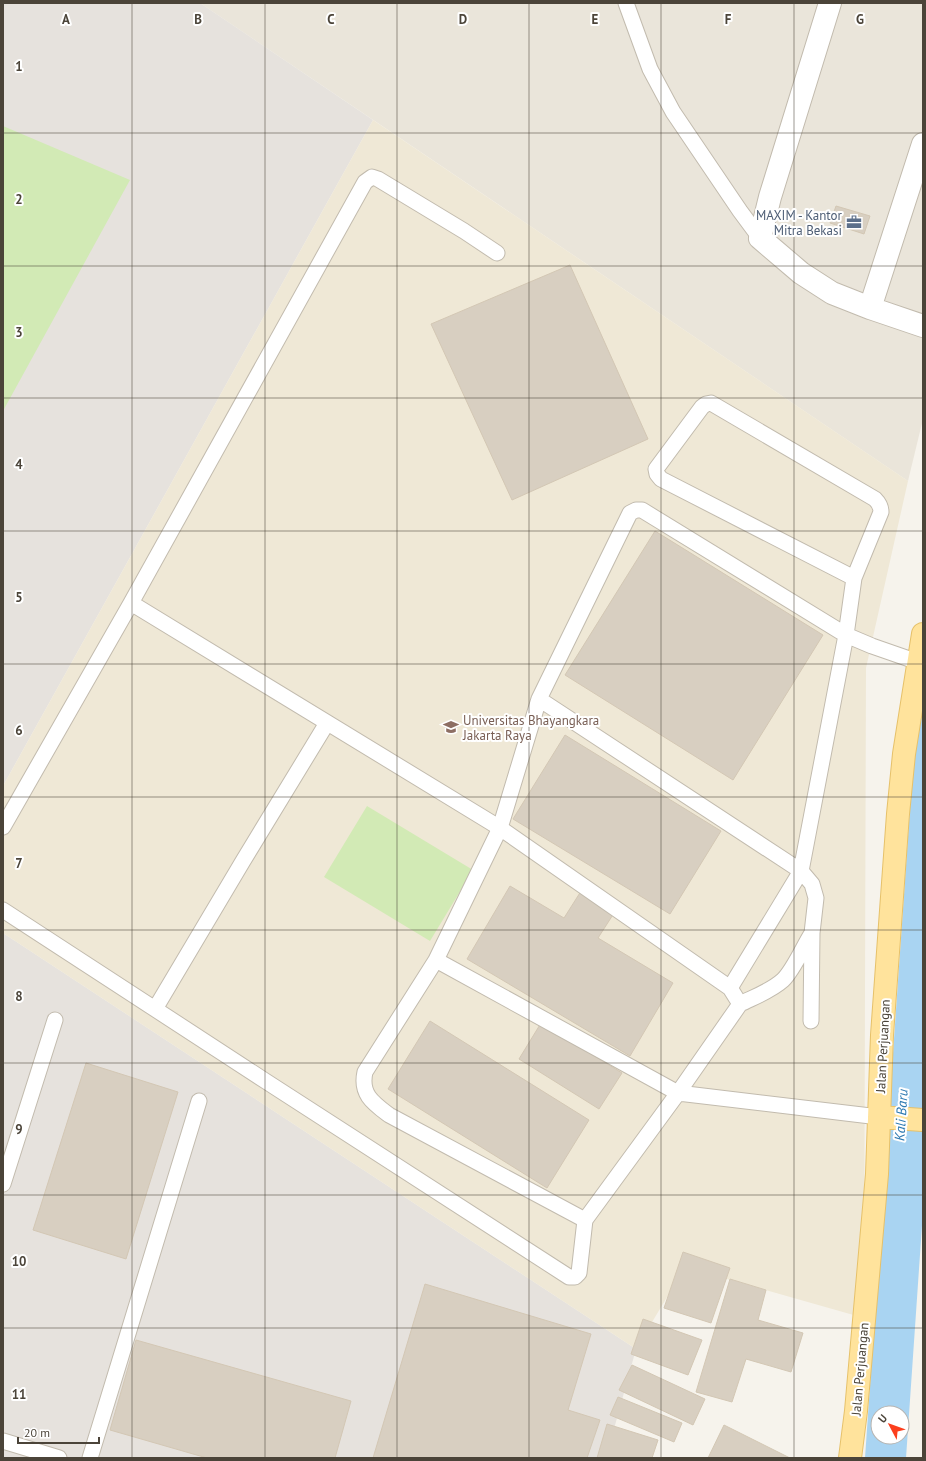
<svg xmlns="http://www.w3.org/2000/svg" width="926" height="1461" font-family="'PT Sans',sans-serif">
	<rect width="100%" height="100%" fill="#f6f3ec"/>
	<path fill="#eae5da" d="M200,3H923V419L908,481Z"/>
	<path fill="#e6e2dd" d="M3,3H200L373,120L3,786Z
		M3,933L636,1349L606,1458H3Z"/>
	<path fill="#efe8d6" d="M373,120L908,481L866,668L864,1318L685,1267L636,1349L3,933V786Z"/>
	<path fill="#d2eab5" d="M3,126L130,180L3,411Z
		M367,806L473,870L430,941L324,877Z"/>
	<path fill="#a9d4f2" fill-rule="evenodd" d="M923,681V1211L906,1458H865L912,779ZM878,1413H902V1437H878Z"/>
	<path fill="#d8cfc1" stroke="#d3c7b4" d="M836,206L870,216L864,234L830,223Z
		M570,265L648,439L512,500L431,324Z
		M655,531L823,635L733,780L565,675Z
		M565,735L721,831L670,914L513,819Z
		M510,886L564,918L583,888L616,910L598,938L673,983L630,1056L467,959Z
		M430,1021L589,1120L547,1188L388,1089Z
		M541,1023L622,1073L599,1109L519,1059Z
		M86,1063L178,1092L126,1259L33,1230Z
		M683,1252L730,1268L711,1323L664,1308Z
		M730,1279L766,1290L758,1320L803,1333L791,1372L746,1359L732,1402L696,1392Z
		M425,1284L591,1334L568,1410L600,1420L587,1458H373Z
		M643,1319L702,1340L688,1375L631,1354Z
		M136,1340L351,1401L335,1458H207L110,1430Z
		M632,1365L705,1399L693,1425L619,1390Z
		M618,1397L682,1423L674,1442L610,1415Z
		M607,1424L658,1440L652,1458H597Z
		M724,1425L790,1458H708Z"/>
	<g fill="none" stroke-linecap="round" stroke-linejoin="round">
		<g stroke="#c2bbae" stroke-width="17">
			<path id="service" d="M626,3L650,69L673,112L740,211L760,238
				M711,403L875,499C879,503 881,506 881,512L854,578L661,479L657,474L656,469L702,407L706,404Z
				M854,578L846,635L801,871L730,988L740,1004L678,1093L585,1220L389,1115C373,1103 360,1094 365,1072L436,960L500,828L539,699L630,513L636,510H642L846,635L872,646L918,662
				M131,603L500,828L730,988
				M539,699L801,871L812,884L816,898L812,933L811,1021
				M3,827L131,603L365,182L372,177L378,179L464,231L497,253
				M3,910L267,1082L569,1277H575L579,1273L585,1220
				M436,960L678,1093L879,1117
				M740,1004C754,997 771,991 783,980C794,969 803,947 812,933
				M155,1009L243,861L327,723
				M3,1184L55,1020
				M3,1441L59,1458
				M90,1458L199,1101"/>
		</g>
		<g stroke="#c2bbae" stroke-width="24">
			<path id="minor" d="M830,3L770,197L760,238L801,273L832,293L870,308L923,326
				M870,308L923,144"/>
		</g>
		<g stroke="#e6c16a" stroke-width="24">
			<path id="primary" d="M879,1117L923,1120
				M850,1458L856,1411L877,1174L882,1035L898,814L904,754L923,634"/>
		</g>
		<use href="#service" stroke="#fff" stroke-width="15"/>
		<use href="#minor" stroke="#fff" stroke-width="22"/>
		<use href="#primary" stroke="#ffe39c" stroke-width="22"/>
	</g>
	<path fill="none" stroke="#4b4439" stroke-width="1" stroke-opacity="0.55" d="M132,3V1458M265,3V1458M397,3V1458M529,3V1458M661,3V1458M794,3V1458M3,133H923M3,266H923M3,398H923M3,531H923M3,664H923M3,797H923M3,930H923M3,1063H923M3,1195H923M3,1328H923"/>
	<defs>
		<g id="office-bare" transform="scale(1.2)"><path d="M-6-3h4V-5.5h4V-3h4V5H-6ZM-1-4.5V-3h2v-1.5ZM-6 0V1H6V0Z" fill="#5c6f8a" stroke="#fff" stroke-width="2.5" paint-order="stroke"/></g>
		<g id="university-bare" transform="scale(1.2)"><path d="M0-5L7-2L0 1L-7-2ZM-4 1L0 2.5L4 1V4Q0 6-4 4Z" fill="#8d6e63" stroke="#fff" stroke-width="2.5" paint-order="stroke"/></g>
	</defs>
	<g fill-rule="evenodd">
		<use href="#office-bare" x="854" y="222"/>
		<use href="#university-bare" x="451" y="727"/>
	</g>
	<g text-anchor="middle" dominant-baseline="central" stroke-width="4" stroke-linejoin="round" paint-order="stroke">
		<g font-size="13" fill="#4e5e75" stroke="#fff" text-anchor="end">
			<text x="842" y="215">MAXIM - Kantor<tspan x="842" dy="15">Mitra Bekasi</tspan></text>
		</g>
		<g font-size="13" fill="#785e54" stroke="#fff" text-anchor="start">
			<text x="463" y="720">Universitas Bhayangkara<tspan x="463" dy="15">Jakarta Raya</tspan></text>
		</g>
		<g font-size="13" fill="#4b4439" stroke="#fff">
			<text transform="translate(883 1046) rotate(-87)">Jalan Perjuangan</text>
			<text transform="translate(860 1369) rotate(-85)">Jalan Perjuangan</text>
		</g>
		<g font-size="14" font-style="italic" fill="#2e7ab2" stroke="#fff">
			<text transform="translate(901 1115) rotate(-86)">Kali Baru</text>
		</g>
	</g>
	<g font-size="13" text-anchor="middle" font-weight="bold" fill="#4b4439" stroke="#fff" stroke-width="4" stroke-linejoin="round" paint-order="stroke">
		<text x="66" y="24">A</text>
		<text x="198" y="24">B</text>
		<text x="331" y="24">C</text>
		<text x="463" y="24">D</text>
		<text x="595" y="24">E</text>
		<text x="728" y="24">F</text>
		<text x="860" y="24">G</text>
		<text x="19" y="71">1</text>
		<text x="19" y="204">2</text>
		<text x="19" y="337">3</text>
		<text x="19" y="469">4</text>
		<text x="19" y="602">5</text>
		<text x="19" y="735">6</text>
		<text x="19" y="868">7</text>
		<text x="19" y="1001">8</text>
		<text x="19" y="1134">9</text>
		<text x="19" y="1266">10</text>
		<text x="19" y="1399">11</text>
	</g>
	<rect width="926" height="1461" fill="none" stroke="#4b4439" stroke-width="8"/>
	<g transform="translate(890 1425) rotate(311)"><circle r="19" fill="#ffffff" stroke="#b7b4b0"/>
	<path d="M0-3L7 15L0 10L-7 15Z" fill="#fc3f1d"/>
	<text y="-6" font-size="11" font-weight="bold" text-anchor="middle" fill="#4b4439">U</text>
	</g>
	<path d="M18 1437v6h81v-6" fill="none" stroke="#4b4439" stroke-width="2"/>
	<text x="24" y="1437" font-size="12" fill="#4b4439" stroke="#ffffff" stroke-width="3" paint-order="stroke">20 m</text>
</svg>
